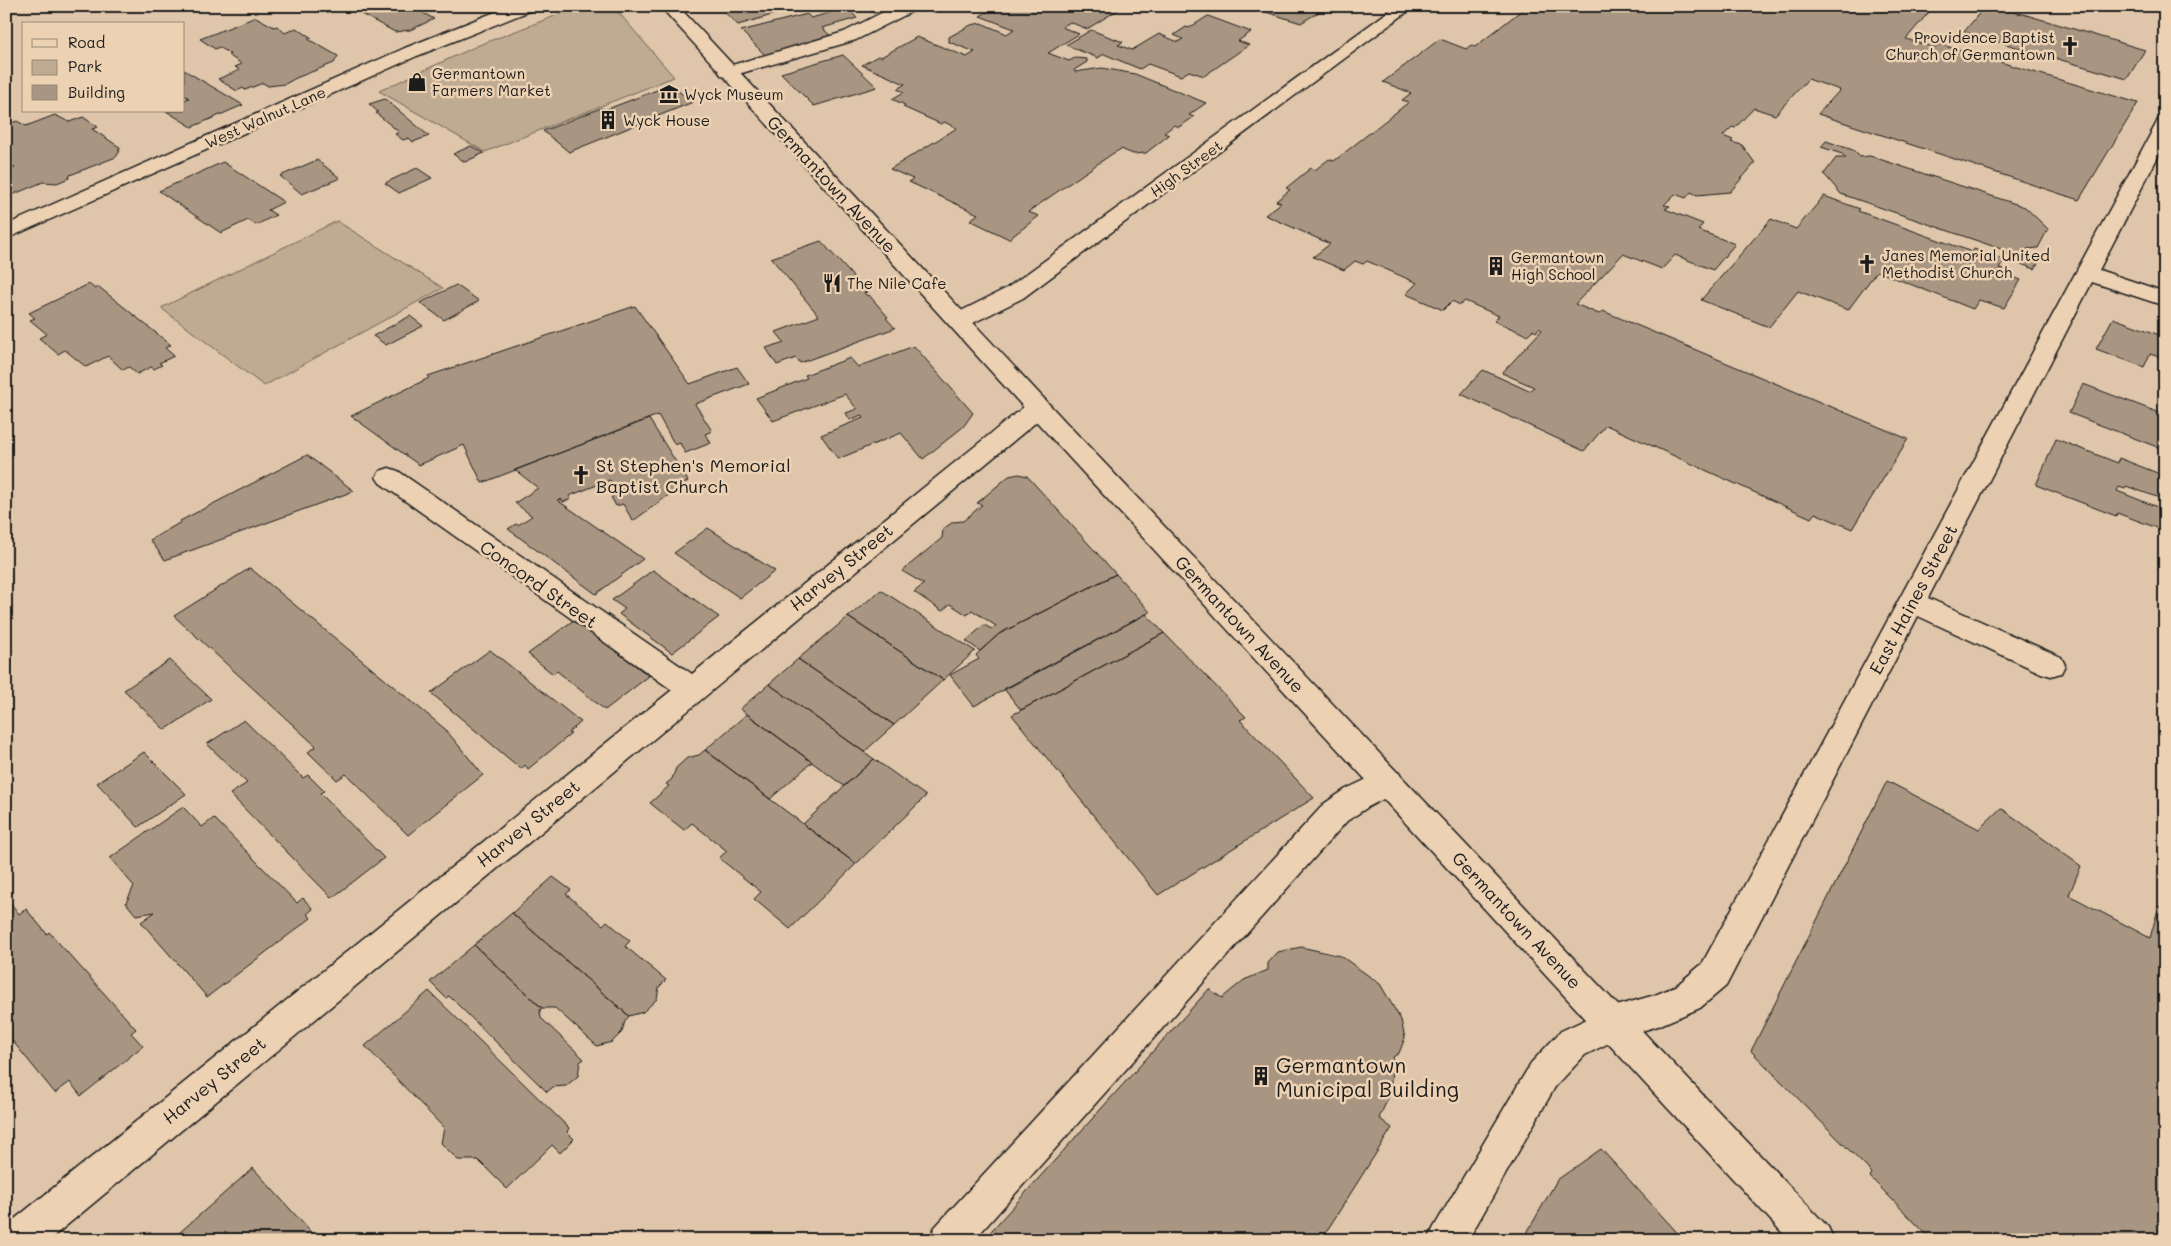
<svg xmlns="http://www.w3.org/2000/svg" width="2171" height="1246" font-family="Mali,sans-serif">
	<rect width="100%" height="100%" fill="#dfc6aa"/>
	<filter id="ink" filterUnits="userSpaceOnUse"><feTurbulence type="fractalNoise" baseFrequency=".02" numOctaves="2"/><feDisplacementMap in="SourceGraphic" scale="10" xChannelSelector="R" yChannelSelector="G"/><feConvolveMatrix kernelMatrix="1 2 1 2 8 2 1 2 1" color-interpolation-filters="sRGB"/></filter>
	<g filter="url(#ink)">
		<path fill="#bfaa92" stroke="#6e6357" d="M581,6H613L674,77L485,152L379,91L479,45Z
			M337,221L443,288L264,386L161,308Z"/>
		<path fill="#a99682" stroke="#1c1c1c" d="M357,6H411L434,19L410,30L395,32L361,14L367,11Z
			M718,6H785L789,10L738,25Z
			M859,6H886L874,13Z
			M997,6H1124L1087,29L1070,22L1062,27L1079,34L1048,53L1069,61L1075,58L1087,59V62L1074,70L1075,72L1102,68L1135,74L1206,103L1189,115L1194,117L1179,127L1174,125L1164,133L1169,135L1146,153L1133,154L1121,149L1112,154L1028,212L1039,216L1009,239L970,220L978,214L909,182L913,179L890,169L957,128L944,122L941,124L903,107L905,105L892,99L904,92L897,89L905,84L862,65L878,56L881,57L917,37L967,57L975,52L949,42V37L971,25L981,23L1007,34L1014,29L980,16Z
			M1324,6L1316,8L1322,10L1301,23L1250,7Z
			M1527,6H1934L1906,39L1936,48L1939,44L2138,103L2079,200L1818,114L1840,90L1808,79L1775,115L1754,108L1735,128L1732,127L1723,136L1733,140L1731,142L1742,145L1755,163L1730,192L1697,195L1691,192L1686,198L1675,194L1664,205L1670,206L1665,209L1703,224L1698,230L1735,244L1713,270L1675,255L1662,269L1623,254L1575,304L1599,314L1603,311L1908,439L1852,529L1815,513L1811,518L1606,425L1584,451L1461,394L1483,370L1529,391L1534,387L1502,373L1542,330L1539,328L1536,332L1533,330L1527,335L1494,321L1499,316L1465,301L1460,305L1452,301L1443,310L1406,294L1417,283L1367,261L1363,264L1355,261L1344,270L1313,257L1330,244L1265,215L1281,203L1276,201L1290,190L1286,188L1311,168L1315,170L1329,159L1334,161L1409,102L1402,100L1411,93L1383,82L1440,39L1466,49L1471,45L1475,47Z
			M1985,6L2023,14L2145,50L2127,79L1964,32Z
			M847,8L857,18L822,28L831,36L811,41L808,45L797,48H789L765,55L741,31L807,14L811,18Z
			M1208,16L1251,32L1238,41L1249,45L1204,76L1189,71L1181,76L1148,64L1140,69L1104,54L1098,58L1066,45L1091,30L1123,42L1118,45L1132,50L1159,34L1178,42L1183,39L1174,35L1186,27L1189,28Z
			M256,17L274,27L277,26L285,33L296,28L312,38L308,39L338,56L334,63L296,78L285,84L268,86L263,83L245,90L243,88L237,91L218,79L240,70L235,67L242,64L228,55L230,54L219,47L215,49L200,39Z
			M843,55L877,87L814,106L781,73Z
			M184,70L243,105L192,127L166,111H184V100L189,98L184,95Z
			M670,85L693,102L569,152L543,131L601,108L605,110Z
			M385,99L429,136L413,142L409,138L403,140L395,134L399,132L376,113L378,112L369,104Z
			M55,115L69,122L83,117L98,127L92,129L121,148L118,150L120,151L116,157L70,175L69,178L57,183L43,182L12,195L6,191V171L15,168L6,163V125L17,121L26,126Z
			M1826,141L1853,150L1860,157L1870,156L2025,207L2048,229L2038,248L2027,249L2039,261L2035,269L2015,262L2004,250L1841,194L1824,174L1836,158H1846L1842,154L1821,147Z
			M471,146L484,153L465,162L453,154Z
			M317,160L340,178L302,194L280,176Z
			M223,162L284,202L268,210L276,215L256,225L248,220L221,233L159,191Z
			M417,168L432,178L399,193L385,183Z
			M1824,196L1860,209L1858,211L1972,252L1974,249L2005,260L1999,269L2004,270L2002,273L2021,280L2004,308L1979,300L1973,309L1877,271L1848,310L1798,291L1769,327L1701,300L1771,219L1796,229Z
			M821,241L867,292L864,293L867,296L869,295L888,317L886,318L895,328L800,363L796,358L777,365L766,348L784,342L776,332L819,316L771,258Z
			M89,284L95,289L99,287L171,345L165,348L174,356L159,363L162,365L154,369L151,367L137,374L129,367L123,370L108,356L86,367L65,350L58,354L39,338L47,334L30,320L35,318L29,313Z
			M456,285L479,301L444,320L420,303Z
			M635,306L690,384L737,367L749,384L695,404L712,431L705,434L711,443L685,453L680,443L675,445L658,415L482,483L464,445L419,465L351,416L429,378L428,376Z
			M410,316L423,326L386,345L373,336Z
			M2113,318L2165,337V359L2150,354L2144,367L2096,349Z
			M914,346L973,413L963,427L923,459L901,433L838,459L821,435L863,418L861,415L850,420L846,413L857,409L845,394L773,421L756,398L807,378L805,375L850,358L858,367Z
			M2083,384L2165,415V450L2069,413Z
			M649,419L688,481L633,521L623,504L616,506L611,497L618,494L610,480L569,496L571,499L563,502L561,499L557,500L643,559L596,594L508,529L516,524L518,525L532,516L515,503L538,488L515,470Z
			M2056,439L2118,463L2119,458L2165,476V500L2126,486L2125,489L2119,487L2117,491L2165,510L2160,529L2117,513L2116,516L2036,485Z
			M307,455L354,491L165,560L150,540L181,522L180,521Z
			M1019,474L1027,476L1116,574L999,634L980,651L966,641L984,625L992,629L996,626L972,610L967,615L950,604L942,611L914,592L924,584L902,571L942,538L943,529L953,522L963,521L982,505L977,503L1009,476Z
			M708,528L775,571L740,598L674,553Z
			M250,568L445,729L483,775L408,835L346,774L337,780L308,752L316,746L174,616Z
			M653,570L719,617L672,653L619,614L625,609L612,600Z
			M1116,574L1150,612L974,706L950,675L979,659L976,655L999,634Z
			M881,590L975,651L943,680L848,617Z
			M1146,614L1164,633L1021,710L1004,689Z
			M848,617L943,680L894,725L798,659Z
			M575,619L649,676L605,710L557,671L553,674L528,654Z
			M1164,633L1246,717L1240,720L1314,798L1158,895L1012,715Z
			M490,650L581,722L568,733L571,734L528,769L525,765L521,769L431,693Z
			M798,659L894,725L864,752L769,684Z
			M170,660L211,699L165,730L124,690Z
			M769,684L864,752L874,759L844,786L740,709Z
			M747,714L812,762L770,799L705,750Z
			M244,720L303,778L308,775L324,791L320,793L384,858L332,898L230,794L247,783L207,744Z
			M705,750L856,864L790,929L754,899L761,892L719,858L727,851L692,823L684,830L650,803L669,786L666,784L672,779L676,768L687,758L699,755Z
			M144,752L186,794L138,827L97,783Z
			M874,759L926,796L856,864L803,824Z
			M1887,781L1979,829L2001,808L2081,866L2069,895L2150,938L2159,906L2165,909V1240H1932L1870,1177L1872,1173L1751,1051Z
			M183,807L202,827L214,818L297,903L303,898L313,909L307,914L311,918L207,997L141,922L155,912L136,915L126,903L134,886L110,858Z
			M553,877L571,890L566,894L603,925L607,921L630,941L625,946L666,980L659,987L657,999L643,1012L629,1016L512,913Z
			M9,901L19,914L26,909L47,934L49,932L136,1029L131,1033L143,1046L81,1096L70,1082L55,1093L6,1033V903Z
			M512,913L629,1016L625,1021L622,1032L612,1042L597,1046L555,1008H542L474,945Z
			M474,945L542,1008L540,1010L541,1018L584,1059L580,1062L578,1076L566,1086L553,1087L547,1092L449,996L446,998L430,982Z
			M1301,947L1341,956L1380,984L1401,1020L1405,1038L1399,1053L1393,1057L1390,1094L1379,1118L1392,1128L1321,1240H983L1209,989L1222,998L1244,980L1268,970V963L1278,952Z
			M429,991L569,1128L567,1132L574,1139L560,1153L552,1145L507,1189L478,1160H458L441,1143L444,1128L365,1046Z
			M1601,1149L1684,1240H1526L1524,1238L1557,1180Z
			M253,1168L318,1240H171Z"/>
		<g fill="none" stroke-linecap="round" stroke-linejoin="round">
			<g stroke="#1c1c1c" stroke-width="3">
				<path id="minor" d="M510,6H534L532,10L417,56L6,239V225L405,48Z
					M895,6H917L915,10L856,40L728,77L722,76L719,72L722,68L844,32Z
					M1396,6H1415L1023,298L967,326L959,328L951,326L948,321L951,316L1007,288Z
					M2165,118V143L2099,270L2165,292V306L2092,282L1928,598L2061,657L2065,665L2061,673L2051,676L2041,673L1918,616L1726,986L1700,1008L1658,1026L1619,1038L1585,1055L1555,1087L1468,1240H1428L1434,1227L1531,1063L1561,1031L1613,1007L1655,995L1676,986L1702,964L2156,124L2158,120Z
					M1038,400L1046,402L1050,408L1046,414L49,1240H6V1226L672,690L380,483L376,477L380,471L389,468L398,471L692,674L1030,402Z
					M1388,769L1399,773L1403,782L1399,791L1368,807L1347,821L974,1240H929L935,1227L1325,803L1346,789Z"/>
			</g>
			<g stroke="#1c1c1c" stroke-width="3">
				<path id="major" d="M660,6H678L1074,431L1828,1227L1834,1240H1789L1056,443Z"/>
			</g>
			<use href="#minor" fill="#ecd1b3" fill-rule="evenodd"/>
			<use href="#major" fill="#ecd1b3" fill-rule="evenodd"/>
		</g>
	</g>
	<defs>
		<g id="church-bare" transform="scale(1.5)"><path d="M-1.2-6h2.4v3.5h3.3v2.4h-3.3V6h-2.4V-.1h-3.3v-2.4h3.3Z" fill="#1c1c1c" stroke="#ecd1b3" stroke-width="2.5" paint-order="stroke"/></g>
		<g id="shop-bare" transform="scale(1.5)"><path d="M-5-2.5h2.3a2.7 3.5 0 0 1 5.4 0H5L5.5 6h-11ZM-1.5-2.5h3a1.5 2.3 0 0 0-3 0Z" fill="#1c1c1c" stroke="#ecd1b3" stroke-width="2.5" paint-order="stroke"/></g>
		<g id="museum-bare" transform="scale(1.5)"><path d="M0-6L6-3V-2H-6V-3ZM-5-1h2V3h-2ZM-1-1h2V3h-2ZM3-1h2V3H3ZM-6 4H6V6H-6Z" fill="#1c1c1c" stroke="#ecd1b3" stroke-width="2.5" paint-order="stroke"/></g>
		<g id="building-bare" transform="scale(1.5)"><path d="M-4-6H4V6H1V3H-1V6H-4ZM-2.5-4.3h1.7v1.8h-1.7ZM.8-4.3h1.7v1.8H.8ZM-2.5-1h1.7V.8h-1.7ZM.8-1h1.7V.8H.8Z" fill="#1c1c1c" stroke="#ecd1b3" stroke-width="2.5" paint-order="stroke"/></g>
		<g id="restaurant-bare" transform="scale(1.5)"><path d="M-5-6h1v4h1v-4h1v4h1v-4h1v5L-1.5 .5V6h-2V.5L-5-1ZM5-6V6H3V1.5H1.5Q1.5-4 5-6Z" fill="#1c1c1c" stroke="#ecd1b3" stroke-width="2.5" paint-order="stroke"/></g>
	</defs>
	<g fill-rule="evenodd">
		<use href="#church-bare" x="2070" y="46"/>
		<use href="#shop-bare" x="417" y="82"/>
		<use href="#museum-bare" x="669" y="94"/>
		<use href="#building-bare" x="608" y="120"/>
		<use href="#church-bare" x="1867" y="264"/>
		<use href="#building-bare" x="1496" y="266"/>
		<use href="#restaurant-bare" x="832" y="283"/>
		<use href="#church-bare" x="581" y="475"/>
		<use href="#building-bare" x="1261" y="1076"/>
	</g>
	<g text-anchor="middle" dominant-baseline="central" stroke-width="5" stroke-linejoin="round" paint-order="stroke">
		<g font-size="15" fill="#1c1c1c" stroke="#ecd1b3" text-anchor="start">
			<text x="2055" y="37" text-anchor="end">Providence Baptist<tspan x="2055" dy="17">Church of Germantown</tspan></text>
			<text x="432" y="73">Germantown<tspan x="432" dy="17">Farmers Market</tspan></text>
			<text x="684" y="94">Wyck Museum</text>
			<text x="623" y="120">Wyck House</text>
			<text x="1882" y="255">Janes Memorial United<tspan x="1882" dy="17">Methodist Church</tspan></text>
			<text x="1511" y="257">Germantown<tspan x="1511" dy="17">High School</tspan></text>
			<text x="847" y="283">The Nile Cafe</text>
		</g>
		<g font-size="15" fill="#1c1c1c" stroke="#ecd1b3">
			<text transform="translate(265 117) rotate(-24)">West Walnut Lane</text>
			<text transform="translate(1186 168) rotate(-36)">High Street</text>
		</g>
		<g font-size="18" fill="#1c1c1c" stroke="#ecd1b3">
			<text transform="translate(832 184) rotate(47)">Germantown Avenue</text>
			<text transform="translate(841 567) rotate(-39)">Harvey Street</text>
			<text transform="translate(539 584) rotate(35)">Concord Street</text>
			<text transform="translate(1913 599) rotate(-62)">East Haines Street</text>
			<text transform="translate(1240 624) rotate(47)">Germantown Avenue</text>
			<text transform="translate(528 823) rotate(-39)">Harvey Street</text>
			<text transform="translate(1517 920) rotate(47)">Germantown Avenue</text>
			<text transform="translate(214 1080) rotate(-39)">Harvey Street</text>
		</g>
		<g font-size="18" fill="#1c1c1c" stroke="#ecd1b3" text-anchor="start">
			<text x="596" y="465">St Stephen's Memorial<tspan x="596" dy="21">Baptist Church</tspan></text>
		</g>
		<g font-size="21" fill="#1c1c1c" stroke="#ecd1b3" text-anchor="start">
			<text x="1276" y="1064">Germantown<tspan x="1276" dy="24">Municipal Building</tspan></text>
		</g>
	</g>
	<rect width="2171" height="1246" fill="none" stroke="#ecd1b3" stroke-width="25"/>
	<rect x="12" y="12" width="2146" height="1221" fill="none" stroke="#1c1c1c" stroke-width="2" filter="url(#ink)"/>
	<rect x="22" y="22" width="162" height="90" fill="#ecd1b3" stroke="#998977"/>
	<rect x="32" y="39" width="25" height="8" fill="#ecd1b3" stroke="#998977"/>
	<text x="68" y="48" font-size="15" fill="#1c1c1c">Road</text>
	<rect x="32" y="60" width="25" height="15" fill="#bfaa92" stroke="#998977"/>
	<text x="68" y="72" font-size="15" fill="#1c1c1c">Park</text>
	<rect x="32" y="85" width="25" height="15" fill="#a99682" stroke="#998977"/>
	<text x="68" y="98" font-size="15" fill="#1c1c1c">Building</text>
</svg>
